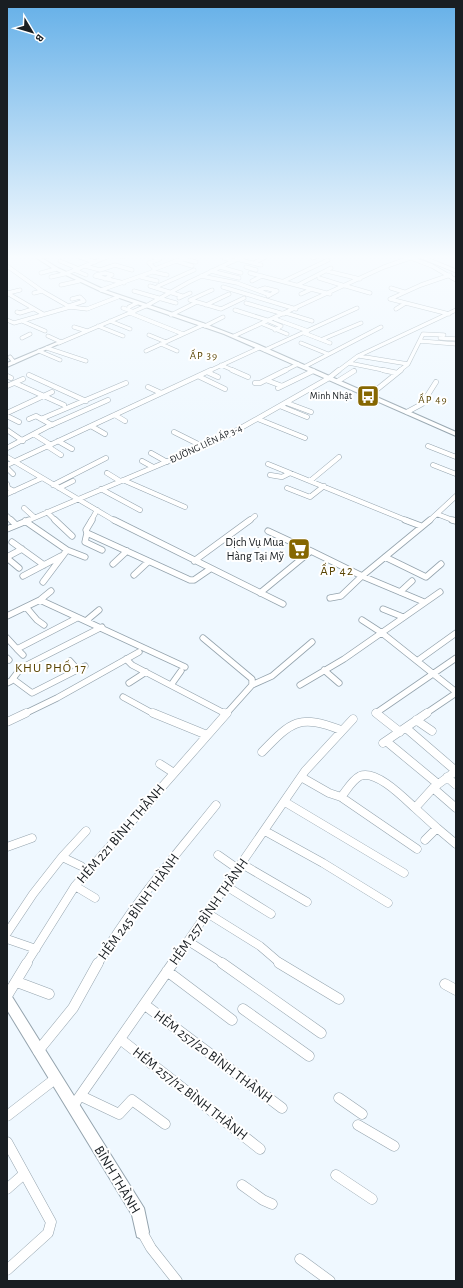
<svg xmlns="http://www.w3.org/2000/svg" width="463" height="1288" font-family="'Alegreya Sans',sans-serif">
	<rect width="100%" height="100%" fill="#eff8ff"/>
	<g fill="none" stroke-linecap="round" stroke-linejoin="round">
		<g stroke="#95a4ae" stroke-width="4.5">
			<path id="minor-far4" d="M73,255L95,262
				M116,255L123,257
				M149,255L160,259
				M403,255L432,266L456,280
				M417,255L456,271
				M37,257L58,255
				M224,258L234,261
				M313,258L320,255
				M236,259L261,265
				M60,261L79,269
				M177,261L183,259L196,262
				M254,263L269,255
				M7,266L42,291L70,307
				M85,266L100,270L115,265L132,270
				M220,267L241,273
				M246,267L256,270
				M155,269L176,261L192,266
				M74,270L86,275
				M211,271L239,278
				M327,271L360,279
				M153,272L167,275
				M41,273L56,269
				M250,273L330,294
				M65,274L112,255
				M96,275L105,273L112,275L105,279
				M95,276L124,283
				M201,276L237,283L270,295
				M51,277L64,274
				M141,277L157,281
				M319,278L345,286
				M252,281L262,276
				M284,281L328,260
				M61,285L79,281
				M298,285L331,268
				M150,286L182,296
				M158,286L194,270
				M346,286L370,293
				M223,287L296,309
				M391,288L404,292
				M101,290L152,272L155,269L149,263L160,259
				M259,290L265,288L277,291L268,296
				M134,291L176,303
				M7,293L43,314
				M8,293L20,290
				M34,293L42,291
				M301,294L312,289
				M179,298L190,293
				M390,299L421,285L450,275
				M390,299L449,314
				M197,302L190,300L212,290
				M246,303L284,314
				M206,305L229,294
				M69,306L84,301L80,297L72,299
				M129,307L137,303
				M123,308L134,312
				M396,309L404,304
				M235,310L270,321
				M17,312L20,313L33,309
				M130,313L183,334
				M286,313L312,321
				M171,315L197,302L221,309L244,298
				M275,319L308,331
				M7,320L14,323L70,307L87,309L118,297
				M22,321L45,331
				M110,321L130,329
				M269,321L281,326L275,330
				M263,324L287,334
				M98,326L123,336
				M205,326L223,317
				M74,327L87,331
				M304,333L330,343
				M149,335L166,342
				M48,336L61,342
				M234,336L384,267L410,258
				M22,338L30,334
				M440,338L456,339
				M323,339L361,323
				M420,341L456,344
				M59,343L146,306L189,282L246,255
				M301,343L328,354
				M161,344L177,351
				M47,348L86,361
				M265,350L357,308
				M39,351L60,360
				M146,351L203,325
				M359,356L408,364
				M10,357L14,362
				M349,363L388,371
				M221,365L235,371
				M304,367L381,327
				M209,371L259,348
				M284,371L298,364
				M338,371L358,356L456,310
				M399,371L408,364L423,334L444,335"/>
		</g>
		<g stroke="#95a4ae" stroke-width="5.5">
			<path id="minor-far3" d="M232,370L248,377
				M383,370L397,373
				M207,372L218,377
				M29,375L86,401
				M7,376L11,378
				M198,376L225,389
				M266,380L282,386
				M338,381L354,371
				M15,383L64,405
				M255,383H260L286,370
				M7,386L23,379
				M148,387L161,393
				M278,388L313,371
				M370,395L401,370
				M287,403L311,412
				M280,406L307,417
				M407,412L422,404L436,382
				M7,413L52,392
				M115,415L125,421
				M7,416L19,422
				M29,419L36,416L52,425
				M41,419L126,383
				M258,419L305,438
				M91,426L105,434
				M7,430L23,441
				M174,432L204,447
				M35,435L51,445
				M58,441L72,449
				M47,446L61,455
				M428,446L456,457
				M7,448L47,427L108,400
				M151,453L167,462
				M7,457L115,521
				M142,461L153,467
				M268,464L408,521
				M7,465L211,370
				M433,465L456,474
				M7,468L13,474
				M107,473L120,481
				M270,475L282,477L290,473
				M123,480L185,507
				M310,481L339,457
				M7,484L8,488L14,491
				M53,485L106,458
				M59,488L73,481
				M287,488L310,497L324,486
				M101,489L140,510
				M7,494L42,478
				M24,508L34,517
				M47,512L56,521
				M437,514L455,521
				M7,516L12,521
				M27,521L225,437L329,378L339,370
				M91,521L97,510
				M249,521L255,516
				M429,521L456,496"/>
		</g>
		<g stroke="#95a4ae" stroke-width="7">
			<path id="minor-far2" d="M11,520L16,525
				M55,520L72,536
				M92,520L86,530L87,533L190,580H194L210,569
				M114,520L283,604
				M405,520L421,526
				M452,520L456,521
				M25,521L67,550L43,582
				M7,529L29,520
				M268,531L311,551
				M87,533L85,542L102,550
				M12,542L44,565
				M67,550L85,557
				M7,557L22,549
				M385,557L426,577L441,564
				M7,558L19,568
				M194,561L250,520
				M113,564L127,551
				M134,575L148,562
				M23,576L61,556
				M400,592L412,581
				M260,593L311,551L362,576L424,602
				M330,598L341,596L362,576L430,520
				M40,600L185,667
				M26,607L37,620L44,625
				M383,609L403,617
				M7,616L40,600L51,591
				M87,620L99,610
				M362,620L382,633L456,692
				M7,638L17,649L77,618
				M203,638L252,679V685
				M17,649L23,655
				M7,658L9,660
				M126,659L132,665L226,714
				M70,661L78,670
				M417,661L456,633
				M324,670L339,683
				M13,679L32,693L85,666
				M7,683L11,681L21,668L102,627
				M129,683L146,672
				M171,685L181,671
				M252,685L272,676L312,642
				M300,685L344,659L440,592
				M123,697L154,714
				M24,714L57,698L139,652
				M226,714L252,685
				M377,714L376,713L456,658
				M425,714L456,693"/>
		</g>
		<g stroke="#95a4ae" stroke-width="9">
			<path id="minor-far1" d="M153,713L207,735
				M224,713L226,714
				M376,713L400,732
				M416,720L432,731
				M7,722L26,713
				M406,728L456,771
				M386,741L438,784
				M383,743L427,713
				M262,752C292,721 299,714 341,730
				M160,764L174,773
				M301,777L329,793L341,797L417,849
				M447,777L456,785
				M433,788L456,808
				M341,797C347,790 352,780 360,776C376,769 404,798 415,808
				M285,802L404,873
				M437,828L456,844
				M265,831L323,863L388,903
				M425,840L437,828L415,808L433,788L456,771
				M7,847L32,838
				M218,855L238,869
				M62,857L86,831
				M242,864L307,902
				M75,886L95,898
				M226,886L271,914
				M207,913L260,946L281,964
				M7,933L33,894L62,857L81,866
				M7,939L36,949
				M188,941L224,964
				M26,964L75,886L227,713
				M98,964C130,907 175,856 216,805
				M172,964L305,771L353,719"/>
		</g>
		<g stroke="#95a4ae" stroke-width="11">
			<path id="minor" d="M222,963L321,1033
				M279,963L339,999
				M167,971L232,1020
				M17,982L49,994
				M445,984L456,990
				M7,996L27,963
				M145,1005L282,1108
				M243,1009L309,1056
				M120,1039L260,1149
				M38,1051L73,1008L98,963
				M81,1096L119,1114L132,1100L165,1124
				M339,1098L362,1114
				M73,1106L173,963
				M7,1116L55,1079
				M358,1125L394,1146
				M7,1142L51,1222L48,1233L7,1270
				M336,1175L372,1199
				M242,1185L263,1200L272,1204
				M7,1189L24,1174
				M142,1232L151,1248L177,1281
				M300,1259L330,1281"/>
		</g>
		<g stroke="#95a4ae" stroke-width="2">
			<path id="tertiary" d="M32,255H37L58,268L105,290L203,323L257,344L456,432V436L224,334L102,292L55,270Z
				M57,342L61,343L7,367V363Z
				M7,993L11,995L144,1208L149,1232L147,1237L142,1239L137,1237L132,1215L7,1010Z"/>
		</g>
		<use href="#minor-far4" stroke="#fff" stroke-width="3.5"/>
		<use href="#minor-far3" stroke="#fff" stroke-width="4.5"/>
		<use href="#minor-far2" stroke="#fff" stroke-width="5.5"/>
		<use href="#minor-far1" stroke="#fff" stroke-width="8"/>
		<use href="#minor" stroke="#fff" stroke-width="10"/>
		<use href="#tertiary" fill="#fff" fill-rule="evenodd"/>
	</g>
	<linearGradient id="sky" x2="0" y2="1"><stop stop-color="#65b0e8"/><stop offset="0.59" stop-color="#f8fcff"/><stop offset="1" stop-color="#f8fcff" stop-opacity="0"/></linearGradient>
	<rect width="463" height="435" fill="url(#sky)"/>
	<defs>
		<g id="bus-square" transform="scale(1.15)"><rect x="-9" y="-9" width="18" height="18" rx="4" fill="#866701" stroke="#fff"/><path d="M-5-6H5V4H4V6H2V4H-2V6H-4V4H-5ZM-3.5-4V0h7V-4ZM-3.5 1.2v1.5H-2V1.2ZM2 1.2v1.5H3.5V1.2Z" fill="#fff"/></g>
		<g id="supermarket-square" transform="scale(1.15)"><rect x="-9" y="-9" width="18" height="18" rx="4" fill="#866701" stroke="#fff"/><path d="M-6-5.5h2.5l.6 2H6L4.5 2H-2.5L-4.4-4H-6ZM-1.5 3.2a1.3 1.3 0 1 0 .1 0ZM3 3.2a1.3 1.3 0 1 0 .1 0Z" fill="#fff"/></g>
	</defs>
	<g fill-rule="evenodd">
		<use href="#bus-square" x="368" y="396"/>
		<use href="#supermarket-square" x="299" y="549"/>
	</g>
	<g text-anchor="middle" dominant-baseline="central" stroke-width="4" stroke-linejoin="round" paint-order="stroke">
		<g font-size="10" fill="#191e22" stroke="#fff" text-anchor="end">
			<text x="352" y="396">Minh Nhật</text>
		</g>
		<g font-size="10" fill="#191e22" stroke="#fff">
			<text transform="translate(206 444) rotate(-25)">ĐƯỜNG LIÊN ẤP 3-4</text>
		</g>
		<g font-size="11" letter-spacing="1" fill="#594402" stroke="#fff">
			<text x="204" y="355">ẤP 39</text>
			<text x="433" y="399">ẤP 49</text>
		</g>
		<g font-size="12" fill="#191e22" stroke="#fff" text-anchor="end">
			<text x="284" y="542">Dịch Vụ Mua<tspan x="284" dy="14">Hàng Tại Mỹ</tspan></text>
		</g>
		<g font-size="13" letter-spacing="1" fill="#594402" stroke="#fff">
			<text x="337" y="571">ẤP 42</text>
			<text x="51" y="668">KHU PHỐ 17</text>
		</g>
		<g font-size="14" fill="#191e22" stroke="#fff">
			<text transform="translate(121 834) rotate(-49)">HẺM 221 BÌNH THÀNH</text>
			<text transform="translate(139 907) rotate(-54)">HẺM 245 BÌNH THÀNH</text>
			<text transform="translate(209 912) rotate(-55)">HẺM 257 BÌNH THÀNH</text>
			<text transform="translate(213 1057) rotate(37)">HẺM 257/20 BÌNH THÀNH</text>
			<text transform="translate(190 1094) rotate(38)">HẺM 257/12 BÌNH THÀNH</text>
			<text transform="translate(117 1180) rotate(59)">BÌNH THÀNH</text>
		</g>
	</g>
	<rect width="463" height="1288" fill="none" stroke="#191e22" stroke-width="16"/>
	<g transform="translate(32 32) rotate(128)" stroke="#ffffff" stroke-width="3" paint-order="stroke">
	<path d="M0-3L7 15L0 10L-7 15Z" fill="#191e22"/>
	<text y="-6" font-size="11" font-weight="bold" text-anchor="middle" fill="#191e22">B</text>
	</g>
</svg>
